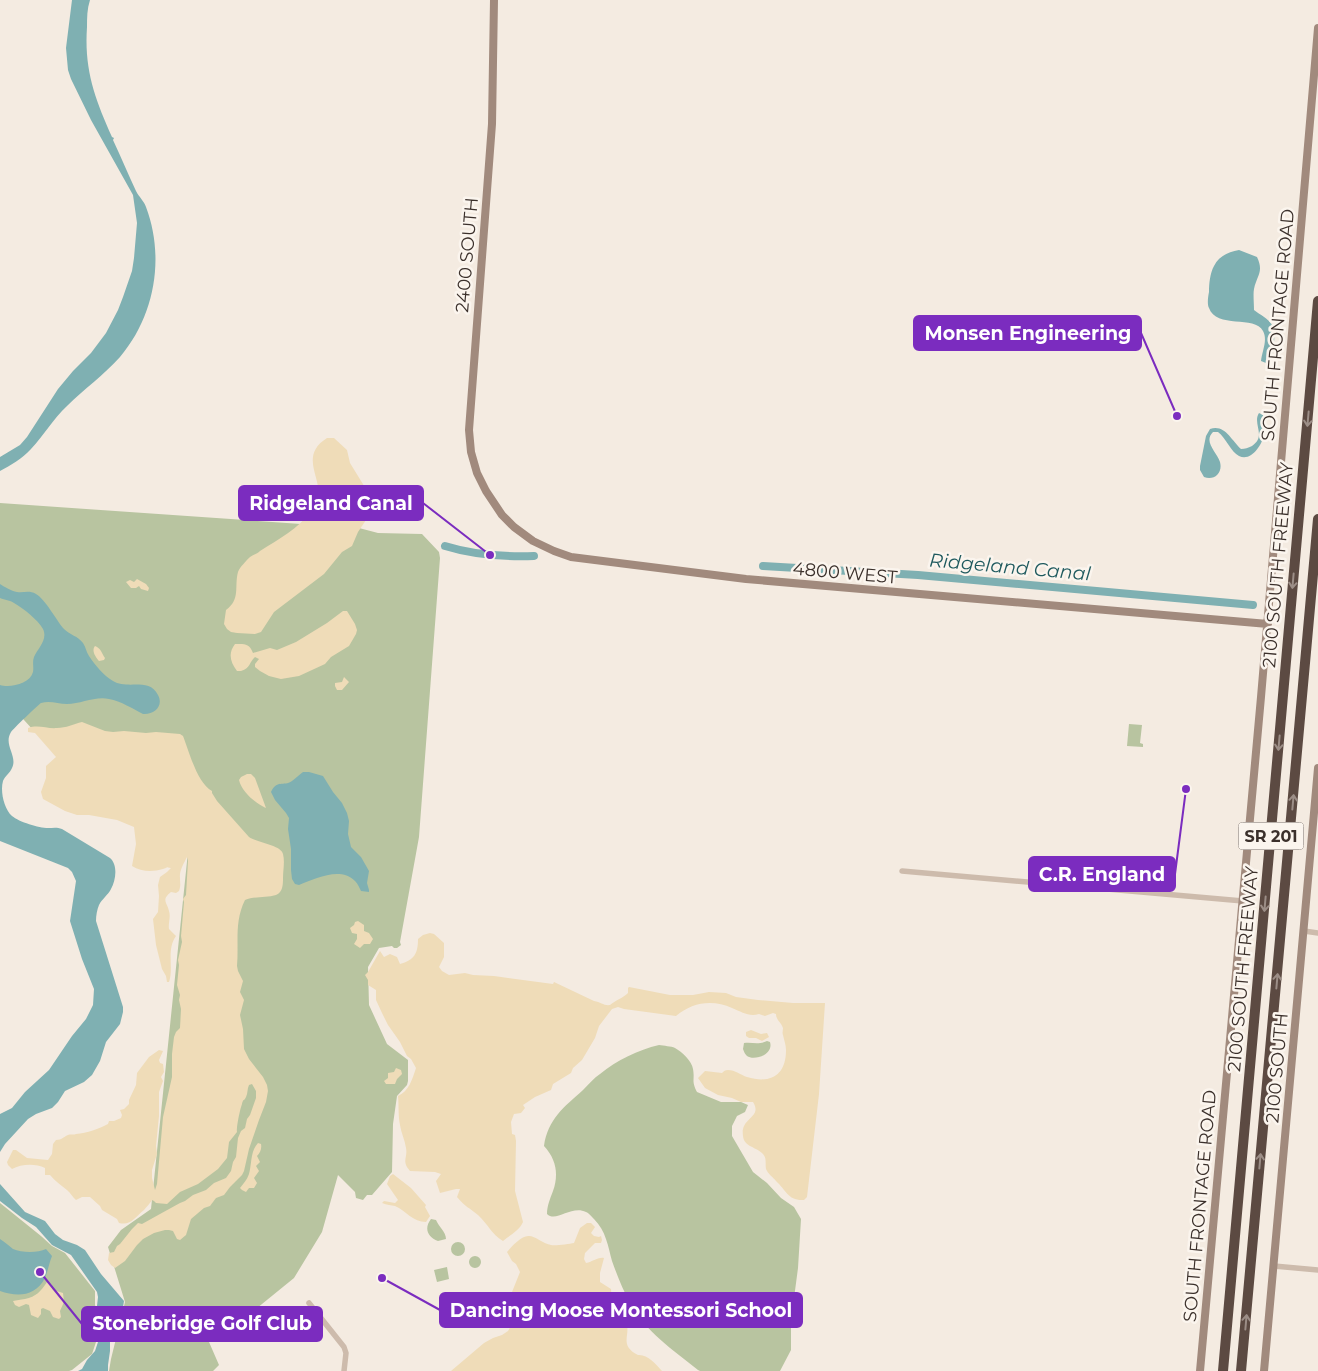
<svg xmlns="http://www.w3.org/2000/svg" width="1318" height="1371" font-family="Montserrat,sans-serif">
	<rect width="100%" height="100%" fill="#f4ebe1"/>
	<path fill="#b8c4a0" d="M0,503L359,528L378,533L422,534L439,552L440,558L419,837L400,942L401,945L397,948H394L392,946L379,948L368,967L369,1005L387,1044L408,1060V1081L407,1085L397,1096L393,1124L392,1172L372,1195H367L363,1200L356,1198L355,1192L338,1175L322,1232L294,1278L251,1313L209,1342L219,1365L213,1371H109L111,1359L125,1302L108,1247L121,1230L151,1209L188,852L34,731L14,709L0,707Z
		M1129,724L1142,725L1140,743L1143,744V747L1127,746Z
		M767,1041L770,1042C774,1055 754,1061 747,1056C745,1054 744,1052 743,1049L744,1043C753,1042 758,1045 767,1041Z
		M659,1045C664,1046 671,1046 675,1048C682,1052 692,1061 693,1069C695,1080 691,1080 697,1092L721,1102H741L748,1105L745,1112L737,1116L732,1126V1136L753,1172L767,1183L781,1198L794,1207L801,1219L798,1268L791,1321V1350L780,1371H700L698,1370C673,1350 645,1331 630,1303C623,1290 617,1275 612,1261C608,1246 606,1231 594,1219C592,1217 589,1213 586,1212C571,1205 556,1223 547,1214C547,1206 550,1199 553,1191C559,1174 556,1159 544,1146C548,1119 564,1107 583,1090C589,1084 594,1078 600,1074C617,1060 638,1050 659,1045Z
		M0,1203L41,1236L52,1246L65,1253L95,1291V1305L99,1317L95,1329L96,1342L92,1354L72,1370L69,1371H0Z
		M431,1219L436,1220C439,1227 446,1232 446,1239L438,1241C427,1237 424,1228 431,1219Z
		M451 1249a7 7 0 1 1 14 0a7 7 0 1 1-14 0Z
		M469 1262a6 6 0 1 1 12 0a6 6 0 1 1-12 0Z
		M447,1267L449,1279L437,1282L434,1270Z"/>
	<path fill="#efdcb8" d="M327,438H334L347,450L350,463L366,489L368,498L366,520L358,532L352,546L342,552L324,574L274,612L261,632L255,634L237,633L231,632L227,629L224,624L226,610C241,599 234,587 238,572C240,567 246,561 250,557C253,555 257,554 260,551C279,539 298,529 311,511C313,508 316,505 317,501C325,480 297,457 327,438Z
		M137,579L146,584L149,588L148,591L141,589L139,586L136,588H131L126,582L130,580L134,582Z
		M343,611H347L355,624L357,630L356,634L349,646L331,657L325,664L299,676L281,679L269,676L260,671L255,667V664L259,659L255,657C249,662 251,668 241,671H237C230,662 228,653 235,644C245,644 249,643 253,653L270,648L277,650L296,642L327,623Z
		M95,646C101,648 102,654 105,658L104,660L99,661C96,657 91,651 95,646Z
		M344,677L349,682L342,690H337L335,686V683L342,682Z
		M82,722L105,731L113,732L124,731L146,733L156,732L180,734L183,736C189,751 197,783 212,791V793L217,801L249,837C258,843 281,845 283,854C285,862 283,870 283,878C283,884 283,892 276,895C266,898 254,896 245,900C234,922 239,943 237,966L238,971L243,981L240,992L244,1000L240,1015L243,1029L244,1049L249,1059L263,1077L267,1085L268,1091L266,1102L259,1120L249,1149L244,1171L242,1175L230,1187L224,1195L216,1198L210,1206L204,1208L191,1219L186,1235L180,1240L177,1239L173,1231L169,1230H165L154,1233L143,1239L137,1245L125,1261L115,1268L111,1265L108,1260L109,1253L114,1252L117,1246L120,1244L132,1229L138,1223L142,1224L160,1214L180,1203L185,1201L193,1195L206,1190L214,1183L226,1178L231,1171L233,1162L236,1157L238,1138L241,1131L245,1128L247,1119L250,1115L256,1098V1091L252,1084L249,1085C247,1089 248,1093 246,1097C243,1103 244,1097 242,1104C240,1109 236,1128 237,1132L229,1142L227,1158L218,1169L198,1184L180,1192L167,1204L156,1203L154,1201L152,1200C149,1205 147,1206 144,1210C135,1217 131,1226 119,1223L117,1219L102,1210L100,1206L90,1197H82L76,1200C72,1197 71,1193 67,1190C61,1185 55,1181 50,1175H45V1168C35,1163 21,1164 12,1169L8,1165L7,1162L13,1150H16L27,1158L48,1160L52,1154L53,1144L56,1140C62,1140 63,1137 68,1135C69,1134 75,1135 76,1134C87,1133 99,1129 108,1124L109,1121H114L121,1118L122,1115L120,1110L124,1109L129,1104V1100L136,1085L137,1073L149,1057L159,1050L163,1051L159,1060L160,1063L163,1064L164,1072L161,1077L163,1081L159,1092V1116L156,1146L157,1154L152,1170V1178L155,1190L157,1184L163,1117L172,1077V1054L174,1037L176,1032L180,1028L181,1009L179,1000L180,995L177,985L179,965L178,960L182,942L181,936L184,902L183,899L186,895L188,860L187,857C184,863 179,871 180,878C180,884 181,885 179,891L176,893L171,892C161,900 167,902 169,911C171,917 168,924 169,929L176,936C166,950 174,968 169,982H167L166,976L162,969L156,945L153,919L158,912L159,896L158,885L160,877L167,872L171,868C164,867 170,867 163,869C153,872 141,872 132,866L136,844L134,827L117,820L89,815H77L65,811L43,799L41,792L46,778V766L56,757L35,733L28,732V728C38,724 47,729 57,728C66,728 74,724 82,722Z
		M247,774H251L255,778L266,808C255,803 242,792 239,780L241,777Z
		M358,921L364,925V931L369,933L373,939L370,944H364L360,948L354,944L357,939V934L352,933L350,928L354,925L355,922Z
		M430,933L434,934L444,943V957L439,967L442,971L449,975L465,973L473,975L494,976L553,984L554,982L594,1001C601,1002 604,1006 610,1005C616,1000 623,998 628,993V988L629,987L670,995H693L709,992L726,993L736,997L758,1000L793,1003H825L819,1094L807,1197L804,1200C788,1201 786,1190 776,1181C773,1177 768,1174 766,1169C765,1164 767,1158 763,1154C757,1147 744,1147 743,1136C740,1117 763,1118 753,1102H741L732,1098L718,1095L705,1088L698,1078L705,1071L722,1073C724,1071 725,1070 728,1070C735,1070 741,1075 747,1077C770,1084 786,1076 786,1050C786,1045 784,1040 783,1035C782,1033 783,1030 783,1028C781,1022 776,1020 776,1014L773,1013L765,1016L759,1014C749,1017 742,1012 732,1008C713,999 692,1002 676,1016L624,1009L618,1007L612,1009L599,1026L595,1038L582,1060L573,1068L571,1073L553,1084L551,1090L535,1097L523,1105L525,1108L521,1113L514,1114L511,1122L512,1134L515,1135L516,1141L515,1191L523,1222C519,1231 510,1235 503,1241C491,1234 488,1224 478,1215C470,1208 465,1207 457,1197L460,1189H456L440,1193L436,1181L441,1174L435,1172L410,1171C401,1161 408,1158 406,1148C405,1140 401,1133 400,1125C398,1115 399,1106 398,1096C409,1091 412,1080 416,1068L411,1059L407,1056L400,1042L388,1025L382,1013L376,1000V990L368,985V980L365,975L368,972L380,951L384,957L390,954L397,957L400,964C414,960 418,954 418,939L423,935Z
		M751,1030L761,1034L767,1033L769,1037L762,1041L756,1038H749L746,1036V1032Z
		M396,1068L401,1070L402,1074L397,1079L395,1084H386L384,1081L388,1078V1073L394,1072Z
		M258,1143L261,1144C262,1149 260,1153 257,1156L260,1162L256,1166L259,1171L254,1178L257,1183L254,1188H249L246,1192L242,1190L240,1188C243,1184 247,1180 249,1174C252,1164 250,1152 258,1143Z
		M393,1174L411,1188L426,1205L425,1207L430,1216L426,1222C413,1222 406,1211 395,1206C391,1205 387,1205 382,1203L384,1201L395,1203L398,1200L387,1184L390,1176Z
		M587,1223H591L595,1227L591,1233L594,1236L599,1237L601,1236L602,1240L601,1243H595L585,1253L584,1259L586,1263C593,1262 597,1257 604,1258L600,1273V1282L611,1289C611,1295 615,1311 619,1316C622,1319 622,1317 625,1321C633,1333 617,1345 638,1355C647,1354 656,1364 662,1371H451L484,1343L493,1338L502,1335L508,1331L511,1326L513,1308L507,1298L512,1292L520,1272L516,1264L512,1261L507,1252C511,1247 522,1235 529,1236C535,1236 544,1244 551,1245C555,1246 569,1244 574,1243L580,1228Z
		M47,1282L51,1284L53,1290L63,1293L64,1302L60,1311L61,1317L59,1319L53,1317L50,1311L43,1308L41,1309V1314L38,1318L31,1315L29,1305L26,1304L19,1307L15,1305L13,1301C17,1300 20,1300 25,1299C36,1297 41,1291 47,1282Z"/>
	<path fill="#7fb0b2" d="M72,0H90C87,9 87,18 87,27C84,70 95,99 112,137L114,138L113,140C121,157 128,174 136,191C139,197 144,201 146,207C165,257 155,316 120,357C104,375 84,389 67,406C53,419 44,435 31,449C22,459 11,465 0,471V457L20,445L27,437L58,389L73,371L91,353L106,333L118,310L123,297L132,271L134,258L137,223L133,195L91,120L71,79L68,70L66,48Z
		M1239,250L1257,257C1264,272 1257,275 1254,289C1253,294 1254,303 1254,310C1260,315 1268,318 1272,325C1276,331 1274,351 1271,357C1270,359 1268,361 1266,363L1261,361C1262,351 1268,340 1263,331C1255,315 1216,329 1209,308C1207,304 1208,297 1209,292C1209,284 1210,273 1214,266C1219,256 1228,252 1239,250Z
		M1259,413L1263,415C1264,421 1266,430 1264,435C1262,445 1251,462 1239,456C1231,452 1226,438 1218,432H1213C1203,442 1217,452 1220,462C1223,473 1214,481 1204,477L1200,470V466L1206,436L1210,429C1225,424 1231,440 1241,449C1245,449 1248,448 1252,446C1267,436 1252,424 1259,413Z
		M0,584C5,587 11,591 17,592C24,593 29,590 36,594C46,600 56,620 64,629C70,635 78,636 83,643C86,647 86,652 89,656C95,665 104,676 113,681C127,690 149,677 158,695C164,706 154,715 143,714C133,709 121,701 109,699C95,696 81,704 67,704C58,704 50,700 41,703C38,705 13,729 11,732C3,745 18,756 12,768C10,773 5,776 3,781C0,791 4,809 12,816C19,822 39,828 48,828C53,828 57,827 62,829L110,858C118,865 116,880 111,889C108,895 102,899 99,905C97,910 96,915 96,921L123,1007V1012L120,1024L106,1042L100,1061L92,1075L84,1082L65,1091L58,1102L52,1108L36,1114L28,1119L5,1144L0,1152V1114L12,1108L25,1092L49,1070L72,1036L86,1019L93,1005L94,989L82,959L70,921L76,881L72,872L68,868L0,841V685C10,688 30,684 33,672C34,667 32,662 34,657C38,648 48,640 43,629C38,620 23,608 14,603C10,600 5,600 0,598Z
		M303,772H309L323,776L333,792L342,803L347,813L349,821L348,834L351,847L361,857L369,871L367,883L369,890V892L361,891C359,887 358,884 355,881C340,866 315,879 299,885L295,884L292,879L291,870V849L288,829L289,818L286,813L275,800L271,792C277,779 283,787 292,781C296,778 299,775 303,772Z
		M0,1184L25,1212L45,1221L55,1234L63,1240L77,1245L85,1250L101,1274L124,1301L123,1307L110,1329V1351L108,1365V1371H78L82,1369L87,1360L95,1351L98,1342L97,1327L101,1316L97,1306L98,1297L97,1292L71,1255L52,1245L36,1227L22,1218L0,1201Z
		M0,1239C5,1242 9,1246 13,1249C22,1253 38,1253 46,1249L52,1256C49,1263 48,1271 45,1278C35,1297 17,1297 0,1291Z"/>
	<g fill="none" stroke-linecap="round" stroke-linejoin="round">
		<path stroke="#7fb0b2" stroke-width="8" d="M445,546C474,555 504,557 534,556
			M763,566L918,575L1253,605"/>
		<path stroke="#cdbbac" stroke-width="5.5" d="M902,871L1243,901
			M1304,931L1318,933
			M1274,1266L1318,1270
			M309,1303L344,1347L346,1353L344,1371"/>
		<path stroke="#a18a7d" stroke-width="8" d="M494,0L492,124L469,430L471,452L477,473L486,491L502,515L514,527L533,541L554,551L571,557L746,579L1268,624
			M1200,1371L1261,697L1318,28
			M1264,1371L1318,768"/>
		<path stroke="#5c4a42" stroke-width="10" d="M1223,1371L1318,301
			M1241,1371L1318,519"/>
	</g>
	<defs><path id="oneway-shaft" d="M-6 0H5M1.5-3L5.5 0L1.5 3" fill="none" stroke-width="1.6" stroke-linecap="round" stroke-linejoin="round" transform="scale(1.25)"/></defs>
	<g stroke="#9c8e87">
		<use href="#oneway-shaft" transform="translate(1308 419) rotate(95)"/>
		<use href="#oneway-shaft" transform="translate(1293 581) rotate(95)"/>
		<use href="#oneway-shaft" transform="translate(1279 743) rotate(95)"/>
		<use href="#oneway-shaft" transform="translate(1293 802) rotate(-85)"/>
		<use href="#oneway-shaft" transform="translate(1265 904) rotate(95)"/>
		<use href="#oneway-shaft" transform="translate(1277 981) rotate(-85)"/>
		<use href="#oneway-shaft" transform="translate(1260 1161) rotate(-85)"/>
		<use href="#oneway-shaft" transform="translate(1246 1322) rotate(-85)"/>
	</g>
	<g text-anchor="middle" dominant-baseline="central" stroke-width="5" stroke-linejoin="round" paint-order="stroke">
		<rect fill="#fbf5ee" stroke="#756b66" stroke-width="1" x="1238.5" y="822.5" width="65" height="27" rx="4"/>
		<g font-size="16" font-weight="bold" fill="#3b302b">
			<text x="1271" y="836">SR 201</text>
		</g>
		<g font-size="18" fill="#3b302b" stroke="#fbf5ee">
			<text transform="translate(467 255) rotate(-85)">2400 SOUTH</text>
			<text transform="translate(1278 325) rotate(-85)">SOUTH FRONTAGE ROAD</text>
			<text transform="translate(1278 565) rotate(-85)">2100 SOUTH FREEWAY</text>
			<text transform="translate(845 573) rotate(5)">4800 WEST</text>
			<text transform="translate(1243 969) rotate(-85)">2100 SOUTH FREEWAY</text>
			<text transform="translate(1277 1068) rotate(-85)">2100 SOUTH</text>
			<text transform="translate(1200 1206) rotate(-85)">SOUTH FRONTAGE ROAD</text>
		</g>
		<g font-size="19" font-style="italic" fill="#1f5a5e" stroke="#fbf5ee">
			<text transform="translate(1010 567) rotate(5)">Ridgeland Canal</text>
		</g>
	</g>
	<path fill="none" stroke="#7b2cbf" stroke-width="2" d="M1177 416L1141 333M490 555L423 503M1186 789L1175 874M382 1278L440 1310M40 1272L82 1324"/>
	<g fill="#7b2cbf" stroke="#fbf5ee" stroke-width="2">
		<circle cx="1177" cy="416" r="5"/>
		<circle cx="490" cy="555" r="5"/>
		<circle cx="1186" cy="789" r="5"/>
		<circle cx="382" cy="1278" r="5"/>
		<circle cx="40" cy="1272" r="5"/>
	</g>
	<g fill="#7b2cbf" stroke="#7b2cbf" stroke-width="2">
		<rect x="914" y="316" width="227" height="34" rx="5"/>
		<rect x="239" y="486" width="184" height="34" rx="5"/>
		<rect x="1029" y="857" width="146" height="34" rx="5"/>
		<rect x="440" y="1293" width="362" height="34" rx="5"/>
		<rect x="82" y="1307" width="240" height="34" rx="5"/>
	</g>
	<g font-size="19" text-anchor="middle" font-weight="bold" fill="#fff">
		<text x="1028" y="340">Monsen Engineering</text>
		<text x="331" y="510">Ridgeland Canal</text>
		<text x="1102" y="881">C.R. England</text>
		<text x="621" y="1317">Dancing Moose Montessori School</text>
		<text x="202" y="1330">Stonebridge Golf Club</text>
	</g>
</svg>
